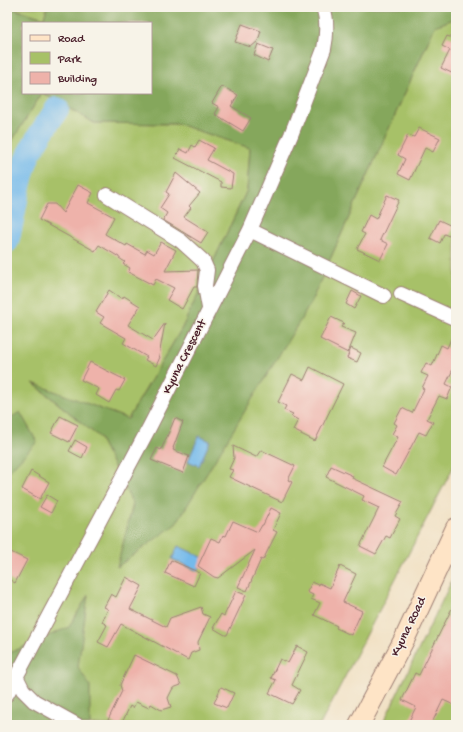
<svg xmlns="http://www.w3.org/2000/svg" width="463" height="732" font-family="'Gochi Hand',sans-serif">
	<rect width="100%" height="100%" fill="#f7f3e8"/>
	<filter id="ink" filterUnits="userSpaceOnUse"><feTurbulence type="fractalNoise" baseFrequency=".025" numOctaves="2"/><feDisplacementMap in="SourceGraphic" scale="8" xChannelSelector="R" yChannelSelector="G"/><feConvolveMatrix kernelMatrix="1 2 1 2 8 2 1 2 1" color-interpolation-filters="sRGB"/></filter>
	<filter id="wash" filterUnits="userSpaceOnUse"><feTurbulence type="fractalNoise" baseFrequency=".012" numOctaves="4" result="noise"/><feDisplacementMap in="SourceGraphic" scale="16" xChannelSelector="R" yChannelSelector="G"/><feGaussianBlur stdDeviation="0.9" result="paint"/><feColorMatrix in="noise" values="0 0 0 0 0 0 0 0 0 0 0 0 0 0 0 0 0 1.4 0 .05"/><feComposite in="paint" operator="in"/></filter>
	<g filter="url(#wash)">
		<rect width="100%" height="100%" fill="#f1e0c2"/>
		<path fill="#a7c167" stroke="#787049" d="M10,7H47L44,18Z
			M456,18V462L320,725H7V149L42,93L94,123L178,124L250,148L247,190L182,328L128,419L34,384L99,437L133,504L118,567L309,306L435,26Z
			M456,572V725H382Z"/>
		<path fill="#85a75c" stroke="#686344" d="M7,7L44,18L47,7H456V18L435,26L309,306L176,524L117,567L133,504L99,437L33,383L128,419L182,328L247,190L250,148L178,124L94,123L43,93H151V23H23V93H42L7,149Z
			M20,412L37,442L7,473V420Z
			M88,595L78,667L90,686V725H7V654L69,627Z"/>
		<path fill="#74baeb" stroke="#5f6c8b" d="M199,436L210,441L199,466L188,461Z
			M178,546L204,558L198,571L172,559Z"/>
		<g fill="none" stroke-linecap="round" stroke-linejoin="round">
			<path stroke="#74baeb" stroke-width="24" d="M7,241C15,213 17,181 29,154C36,139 48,123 57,109"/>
		</g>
		<g id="blocks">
			<path fill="#eeb2aa" d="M242,24L261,31L258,41L251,47L235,42Z
				M447,36L455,39L456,38V75L441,68L450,50L442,46Z
				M258,44L273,50L268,62L254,55Z
				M222,86L238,95L231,106L251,118L243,131L215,114L219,107L212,103Z
				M419,128L440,138L433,152L425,148L410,180L398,174L405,159L398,155L408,135L414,137Z
				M199,140L214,148L207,160L233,174L231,188L221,187V182L175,158L180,149L188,153L192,145L195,147Z
				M176,173L200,193L189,206L191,208L184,217L208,232L201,243L163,220L167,213L160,208L169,194L166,192Z
				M78,185L93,193L88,203L114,217L105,234L126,246L127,244L145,254L147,250L154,254L161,242L176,250L165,271L198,270L197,287H194L182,309L167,300L174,288L156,279L153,285L128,272L130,268L123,264L125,262L119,258V257L99,245L95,251L39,220L47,204H55L63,213Z
				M387,195L399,200L380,240L388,244L380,260L357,249L365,234L361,232L369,215L376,219Z
				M439,220L454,227L449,236L444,234L440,243L430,238Z
				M109,290L122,299L124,296L140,306L128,325L153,340L165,323L159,356L160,357L156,366L145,360L147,357L123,343L126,338L100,323L104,317L96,312Z
				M352,291L361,296L354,309L346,304Z
				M331,317L344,323L341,327L356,333L348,353L320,339Z
				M456,327V363L446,384L452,387L447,399L439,396L427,419L433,422L426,435L419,432L396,475L382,467L398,437L392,434L397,425L394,423L402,408L412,413L424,389L422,388L428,376L421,373L426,363L432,366L441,345L447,348Z
				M351,348L361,353L357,362L347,358Z
				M90,362L125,380L119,391L116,390L109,403L96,395L99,389L81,380Z
				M310,367L343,384L315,441L293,430L298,420L291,416L293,414L284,410L286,406L278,402L292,374L304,380Z
				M60,416L78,425L69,442L51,433Z
				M175,418L183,422L173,448H174L173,450L189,456L183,473L151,460L157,448L161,450Z
				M75,440L87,447L82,458L69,451Z
				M233,446L256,457L261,450L295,466L288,480L292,482L282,502L229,477L233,470L229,469L234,458Z
				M331,466L353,476L352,478L403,502L395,516L400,519L390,538L386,536L376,554L360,546L379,508L362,500L364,496L326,477Z
				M31,471L49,482L40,499L22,489Z
				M47,495L57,501L51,513L40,507Z
				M271,508L281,513L273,530L277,532L263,560L261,559L247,591L238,587L255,550L218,578L214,577L198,566L211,538L220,542L223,535L226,536L233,521L258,532L262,525H263Z
				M7,550L27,560L15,583L7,578Z
				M171,560L200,573L194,586L165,573Z
				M340,566L356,574L343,602L362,611L351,635L336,628L337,626L314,615L320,603L311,599L313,595L307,592L312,582L319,585V583L330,588Z
				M126,577L142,586L130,609L166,627L170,618L201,607L203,614L210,617L198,642L199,650L191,653L188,660L121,624L108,647L98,642L107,625L102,622L108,609L104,607L111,594L116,597Z
				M236,591L246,595L227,635H225L213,628L221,614L224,616Z
				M456,600V706L443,700L431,725H407L416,707L402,700L415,673L419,675Z
				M297,646L308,652L292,685L300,690L292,704L269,693L276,680L271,678L280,659L288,663Z
				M134,655L177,676L181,685L173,688L168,698L171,707L161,710L151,704L149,708L136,702L133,708L130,706L121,725H117L108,720L122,691L120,685Z
				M221,687L234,693L227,708L214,703Z"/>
		</g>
	</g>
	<g filter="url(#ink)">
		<use href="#blocks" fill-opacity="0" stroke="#9e8076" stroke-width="1"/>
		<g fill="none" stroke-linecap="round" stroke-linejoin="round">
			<g stroke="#9e8076" stroke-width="16">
				<path id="minor" d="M107,195L181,241L203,261L207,270L205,286L209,308
					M250,230L384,296
					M401,294L456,319
					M16,676L23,690L34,701L77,725
					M7,694L150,426L250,230L291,135L324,49C327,34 328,21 323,7"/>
			</g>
			<g stroke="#9e8076" stroke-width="22">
				<path id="secondary" d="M359,725L405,638L456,528"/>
			</g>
			<use href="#minor" stroke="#fff" stroke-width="14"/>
			<use href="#secondary" stroke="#fee4c6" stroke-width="20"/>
		</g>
	</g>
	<g text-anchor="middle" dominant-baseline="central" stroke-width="3" stroke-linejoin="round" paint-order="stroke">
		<g font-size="13" fill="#4a1f2b" stroke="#f7f3e8">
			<text transform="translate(185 357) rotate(-63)">Kyuna Crescent</text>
			<text transform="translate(409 627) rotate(-64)">Kyuna Road</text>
		</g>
	</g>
	<rect width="463" height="732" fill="none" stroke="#f7f3e8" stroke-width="24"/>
	<rect x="22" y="22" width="130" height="72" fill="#f7f3e8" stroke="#b29e9c"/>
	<rect x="30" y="35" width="20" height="6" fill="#fee4c6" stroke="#b29e9c"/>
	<text x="58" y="42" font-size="12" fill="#4a1f2b">Road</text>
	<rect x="30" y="52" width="20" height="12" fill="#a7c167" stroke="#b29e9c"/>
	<text x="58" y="62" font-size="12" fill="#4a1f2b">Park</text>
	<rect x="30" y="72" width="20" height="12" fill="#eeb2aa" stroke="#b29e9c"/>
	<text x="58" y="82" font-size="12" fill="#4a1f2b">Building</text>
</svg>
